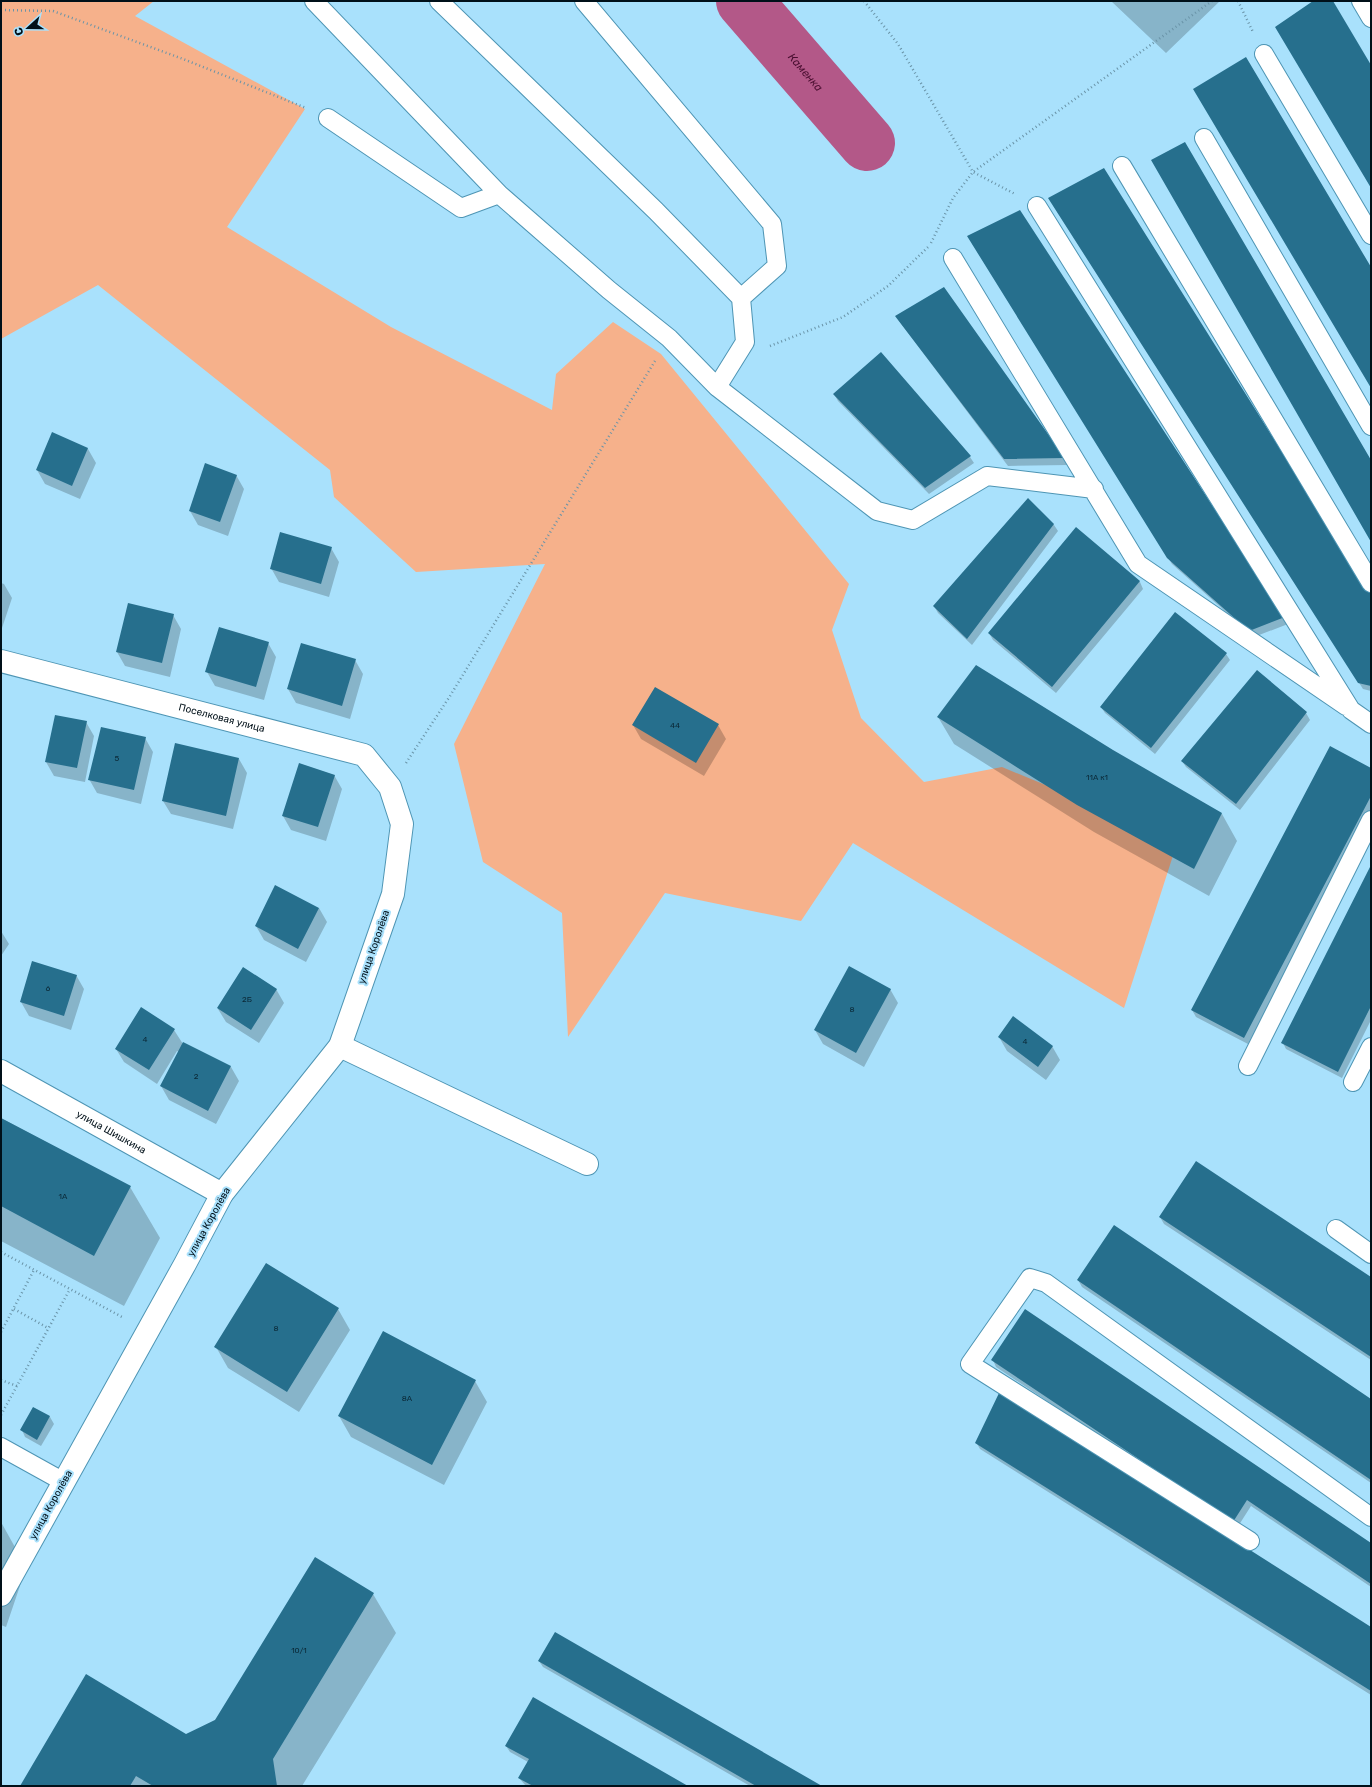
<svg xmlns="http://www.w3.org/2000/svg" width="1372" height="1787" font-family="Rubik,sans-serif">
	<rect width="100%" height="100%" fill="#a9e1fc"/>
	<path fill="#f6b18b" d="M1,1H154L135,16L305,109L227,227L391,327L552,410L556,374L613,322L661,354L849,584L832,630L861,718L924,782L1002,767L1178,840L1124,1008L853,843L801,921L665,893L568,1037L562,913L483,862L454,744L545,564L416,572L334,497L330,470L98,285L1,339Z"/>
	<path fill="#0003" d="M1111,1H1220L1166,53Z
		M1053,205L1371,596V691L1363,689Z
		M972,243L1288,624L1254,637L1172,564Z
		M896,317L1065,459L1068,465L1008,466Z
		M881,354L970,457L974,463L929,494L838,401L834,394Z
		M53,434L88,449L96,463L80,499L45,484L37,470Z
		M236,475L244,489L228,536L198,525L190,511Z
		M1028,499L1054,525L1058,531L972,645L938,613L934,606Z
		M1076,529L1140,582L1143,589L1056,693L993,640L989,633Z
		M331,548L339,562L329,597L279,582L271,568Z
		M1,583L4,584L12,598L1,631Z
		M173,615L181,629L170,677L125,666L117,652Z
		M268,643L276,657L264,700L215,686L207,672Z
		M1226,654L1230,660L1155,754L1105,713L1101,707Z
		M355,660L363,674L350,719L296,703L288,689Z
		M1306,713L1310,720L1240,810L1186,767L1182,761Z
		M938,717L1112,751L1222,814L1237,841L1209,896L1094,832L954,744Z
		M86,722L94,736L85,782L54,776L46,762Z
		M633,725H718L726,739L704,776L641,739Z
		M145,738L153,752L141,804L97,793L89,779Z
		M239,759L247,773L233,829L171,814L163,801Z
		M1371,769V810L1248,1044L1196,1017L1192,1010Z
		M334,775L342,789L326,841L291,830L283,816Z
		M1371,867V1020L1342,1078L1286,1049L1283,1043Z
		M319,908L327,922L306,962L264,940L256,926Z
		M1,931L9,944L1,956Z
		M76,975L84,989L71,1030L29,1016L21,1002Z
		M276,989L284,1003L259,1043L226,1022L218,1009Z
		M890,989L898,1003L864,1067L823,1044L815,1030Z
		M174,1030L183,1044L231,1067L239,1081L216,1124L169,1100L161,1086L179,1052L177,1051L157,1084L124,1062L116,1049Z
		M999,1037L1052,1046L1060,1060L1046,1080L1007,1051Z
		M1,1118L130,1187L160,1238L124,1306L1,1241Z
		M1160,1217L1371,1278V1360L1164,1224Z
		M1078,1280L1371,1400V1483L1082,1287Z
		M338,1309L350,1330L299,1412L228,1368L216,1347Z
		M993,1360L1371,1544V1587L1251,1506L1237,1528L996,1367Z
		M475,1381L487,1402L444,1485L351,1437L339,1416Z
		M34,1408L50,1417L54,1424L41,1446L25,1437L22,1430Z
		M976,1442L1371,1628V1695L980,1449Z
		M1,1522L21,1558L23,1577L6,1627L1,1625Z
		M373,1594L396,1633L302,1786H21L186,1735L215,1720Z
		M539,1661L820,1786H750L543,1667Z
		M506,1746L686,1786H526L519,1778L528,1762L510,1752Z"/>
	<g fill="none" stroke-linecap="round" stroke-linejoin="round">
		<path stroke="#b35888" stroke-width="56" id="s1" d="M744,1L867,143"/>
	</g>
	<path fill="#266f8d" d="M1313,1H1333L1371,65V188L1275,27Z
		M1246,57L1371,267V388L1193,89Z
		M1185,142L1371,460V542L1151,160Z
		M1104,168L1371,594V686L1358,683L1048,198Z
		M1020,210L1285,617L1249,631L1167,558L967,236Z
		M944,287L1065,458L1004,459L895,316Z
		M881,352L971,456L925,488L833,394Z
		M52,432L88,448L72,486L36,470Z
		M205,463L237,475L220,522L189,511Z
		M1028,498L1054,524L967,639L933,606Z
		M1076,527L1140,581L1052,687L988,633Z
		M280,532L332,547L321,584L270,569Z
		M128,603L174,614L162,663L116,652Z
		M1175,612L1227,653L1151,748L1100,707Z
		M219,627L269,642L256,687L205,672Z
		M301,643L356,659L342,706L287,689Z
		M976,665L1113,750L1222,813L1194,869L1077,805L937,717Z
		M1257,670L1307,712L1236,804L1181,761Z
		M655,687L719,724L696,763L632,725Z
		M55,715L87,721L77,768L45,762Z
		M101,727L146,737L134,790L88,780Z
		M175,743L239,758L226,816L162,801Z
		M1330,746L1371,768V796L1244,1038L1191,1010Z
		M299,763L335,775L318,827L282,816Z
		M1371,865V1006L1338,1072L1281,1043Z
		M275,885L319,908L298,949L255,926Z
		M32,961L77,975L64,1016L20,1002Z
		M849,966L891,989L856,1053L814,1030Z
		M243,967L277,989L251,1030L217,1008Z
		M141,1007L175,1029L149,1070L115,1049Z
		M1013,1016L1053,1046L1038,1067L998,1037Z
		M183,1042L231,1066L208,1111L160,1086Z
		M1,1118L131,1186L94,1256L1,1206Z
		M1196,1161L1371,1277V1357L1159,1217Z
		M1114,1225L1371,1399V1480L1077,1280Z
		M266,1263L339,1308L287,1392L214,1347Z
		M1025,1309L1371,1543V1584L1247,1500L1233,1522L991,1360Z
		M383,1331L476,1380L432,1465L338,1416Z
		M1000,1391L1371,1627V1691L975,1443Z
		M33,1407L50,1416L37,1440L20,1430Z
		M315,1557L374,1593L273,1759L277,1786H153L136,1776L130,1786H20L86,1674L186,1734L215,1720Z
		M555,1632L822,1786H756L538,1661Z
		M533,1697L688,1786H533L518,1778L529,1759L505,1746Z"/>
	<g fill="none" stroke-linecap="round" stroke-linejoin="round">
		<g stroke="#4e95b4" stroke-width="20">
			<path id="service" d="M314,1L499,194
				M439,1L656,211L741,298L745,342L717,387
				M584,1L772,224L777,266L741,298
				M1361,1L1371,18
				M1264,54L1371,235
				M328,118L461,208L499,194L609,290L669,338L717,387L877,511L913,520L987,476L1094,489
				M1204,138L1371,426
				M1122,166L1371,583
				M1037,206L1351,710L1371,724
				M953,258L1138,564L1346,706
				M1248,1066L1371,820
				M1353,1082L1371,1047
				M1336,1229L1371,1254
				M1,1447L64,1482
				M1250,1541L970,1364L1030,1278L1046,1283L1371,1517"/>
		</g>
		<g stroke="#4e95b4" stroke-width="24">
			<g id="minor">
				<path id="s2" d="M1,661L364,755L390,787L402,824L393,894L340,1046L222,1194L185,1264L1,1595"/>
				<path d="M340,1046L587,1164"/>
				<path id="s3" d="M1,1071L222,1194"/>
			</g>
		</g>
		<path stroke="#6a94a8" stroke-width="2.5" stroke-dasharray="1 3" stroke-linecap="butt" d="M864,1L898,44L973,172L1015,194
			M1238,1L1253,32
			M1,10L53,11L183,59L306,108
			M931,243L953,198L973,172L1212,1
			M770,346L843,317L888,286L928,247
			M406,763L450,696L655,361
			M1,1252L124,1318
			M14,1309L48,1328
			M1,1332L34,1270
			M1,1380L17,1386
			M1,1415L70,1289"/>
		<use href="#service" stroke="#fff" stroke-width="18"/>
		<use href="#minor" stroke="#fff" stroke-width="22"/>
	</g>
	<g text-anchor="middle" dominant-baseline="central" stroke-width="4" stroke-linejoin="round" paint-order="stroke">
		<g font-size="8" fill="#0a2836">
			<text x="675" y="725">44</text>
			<text x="117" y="758">5</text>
			<text x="1097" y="777">11А к1</text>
			<text x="48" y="988">6</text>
			<text x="247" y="999">2Б</text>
			<text x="852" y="1009">8</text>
			<text x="145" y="1039">4</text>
			<text x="1025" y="1041">4</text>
			<text x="196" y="1076">2</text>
			<text x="63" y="1196">1А</text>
			<text x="276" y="1328">8</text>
			<text x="407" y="1398">8А</text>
			<text x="299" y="1650">10/1</text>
		</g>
		<g font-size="10" fill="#001019" stroke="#a9e1fc">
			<text stroke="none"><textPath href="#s2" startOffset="228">Поселковая улица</textPath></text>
			<text transform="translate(374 947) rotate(-71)">улица Королёва</text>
			<text stroke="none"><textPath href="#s3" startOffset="126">улица Шишкина</textPath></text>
			<text transform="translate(209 1222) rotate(-61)">улица Королёва</text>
			<text transform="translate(51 1505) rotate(-61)">улица Королёва</text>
		</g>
		<g font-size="11" font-style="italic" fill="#490e30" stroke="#a9e1fc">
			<text stroke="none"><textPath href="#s1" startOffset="94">Каменка</textPath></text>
		</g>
	</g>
	<rect width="1372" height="1787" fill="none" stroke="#001019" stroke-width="4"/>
	<g transform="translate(28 28) rotate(249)" stroke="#a9e1fc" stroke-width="3" paint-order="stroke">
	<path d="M0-3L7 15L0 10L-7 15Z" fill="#001019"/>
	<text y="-6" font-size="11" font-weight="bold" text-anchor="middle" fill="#001019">С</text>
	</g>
</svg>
